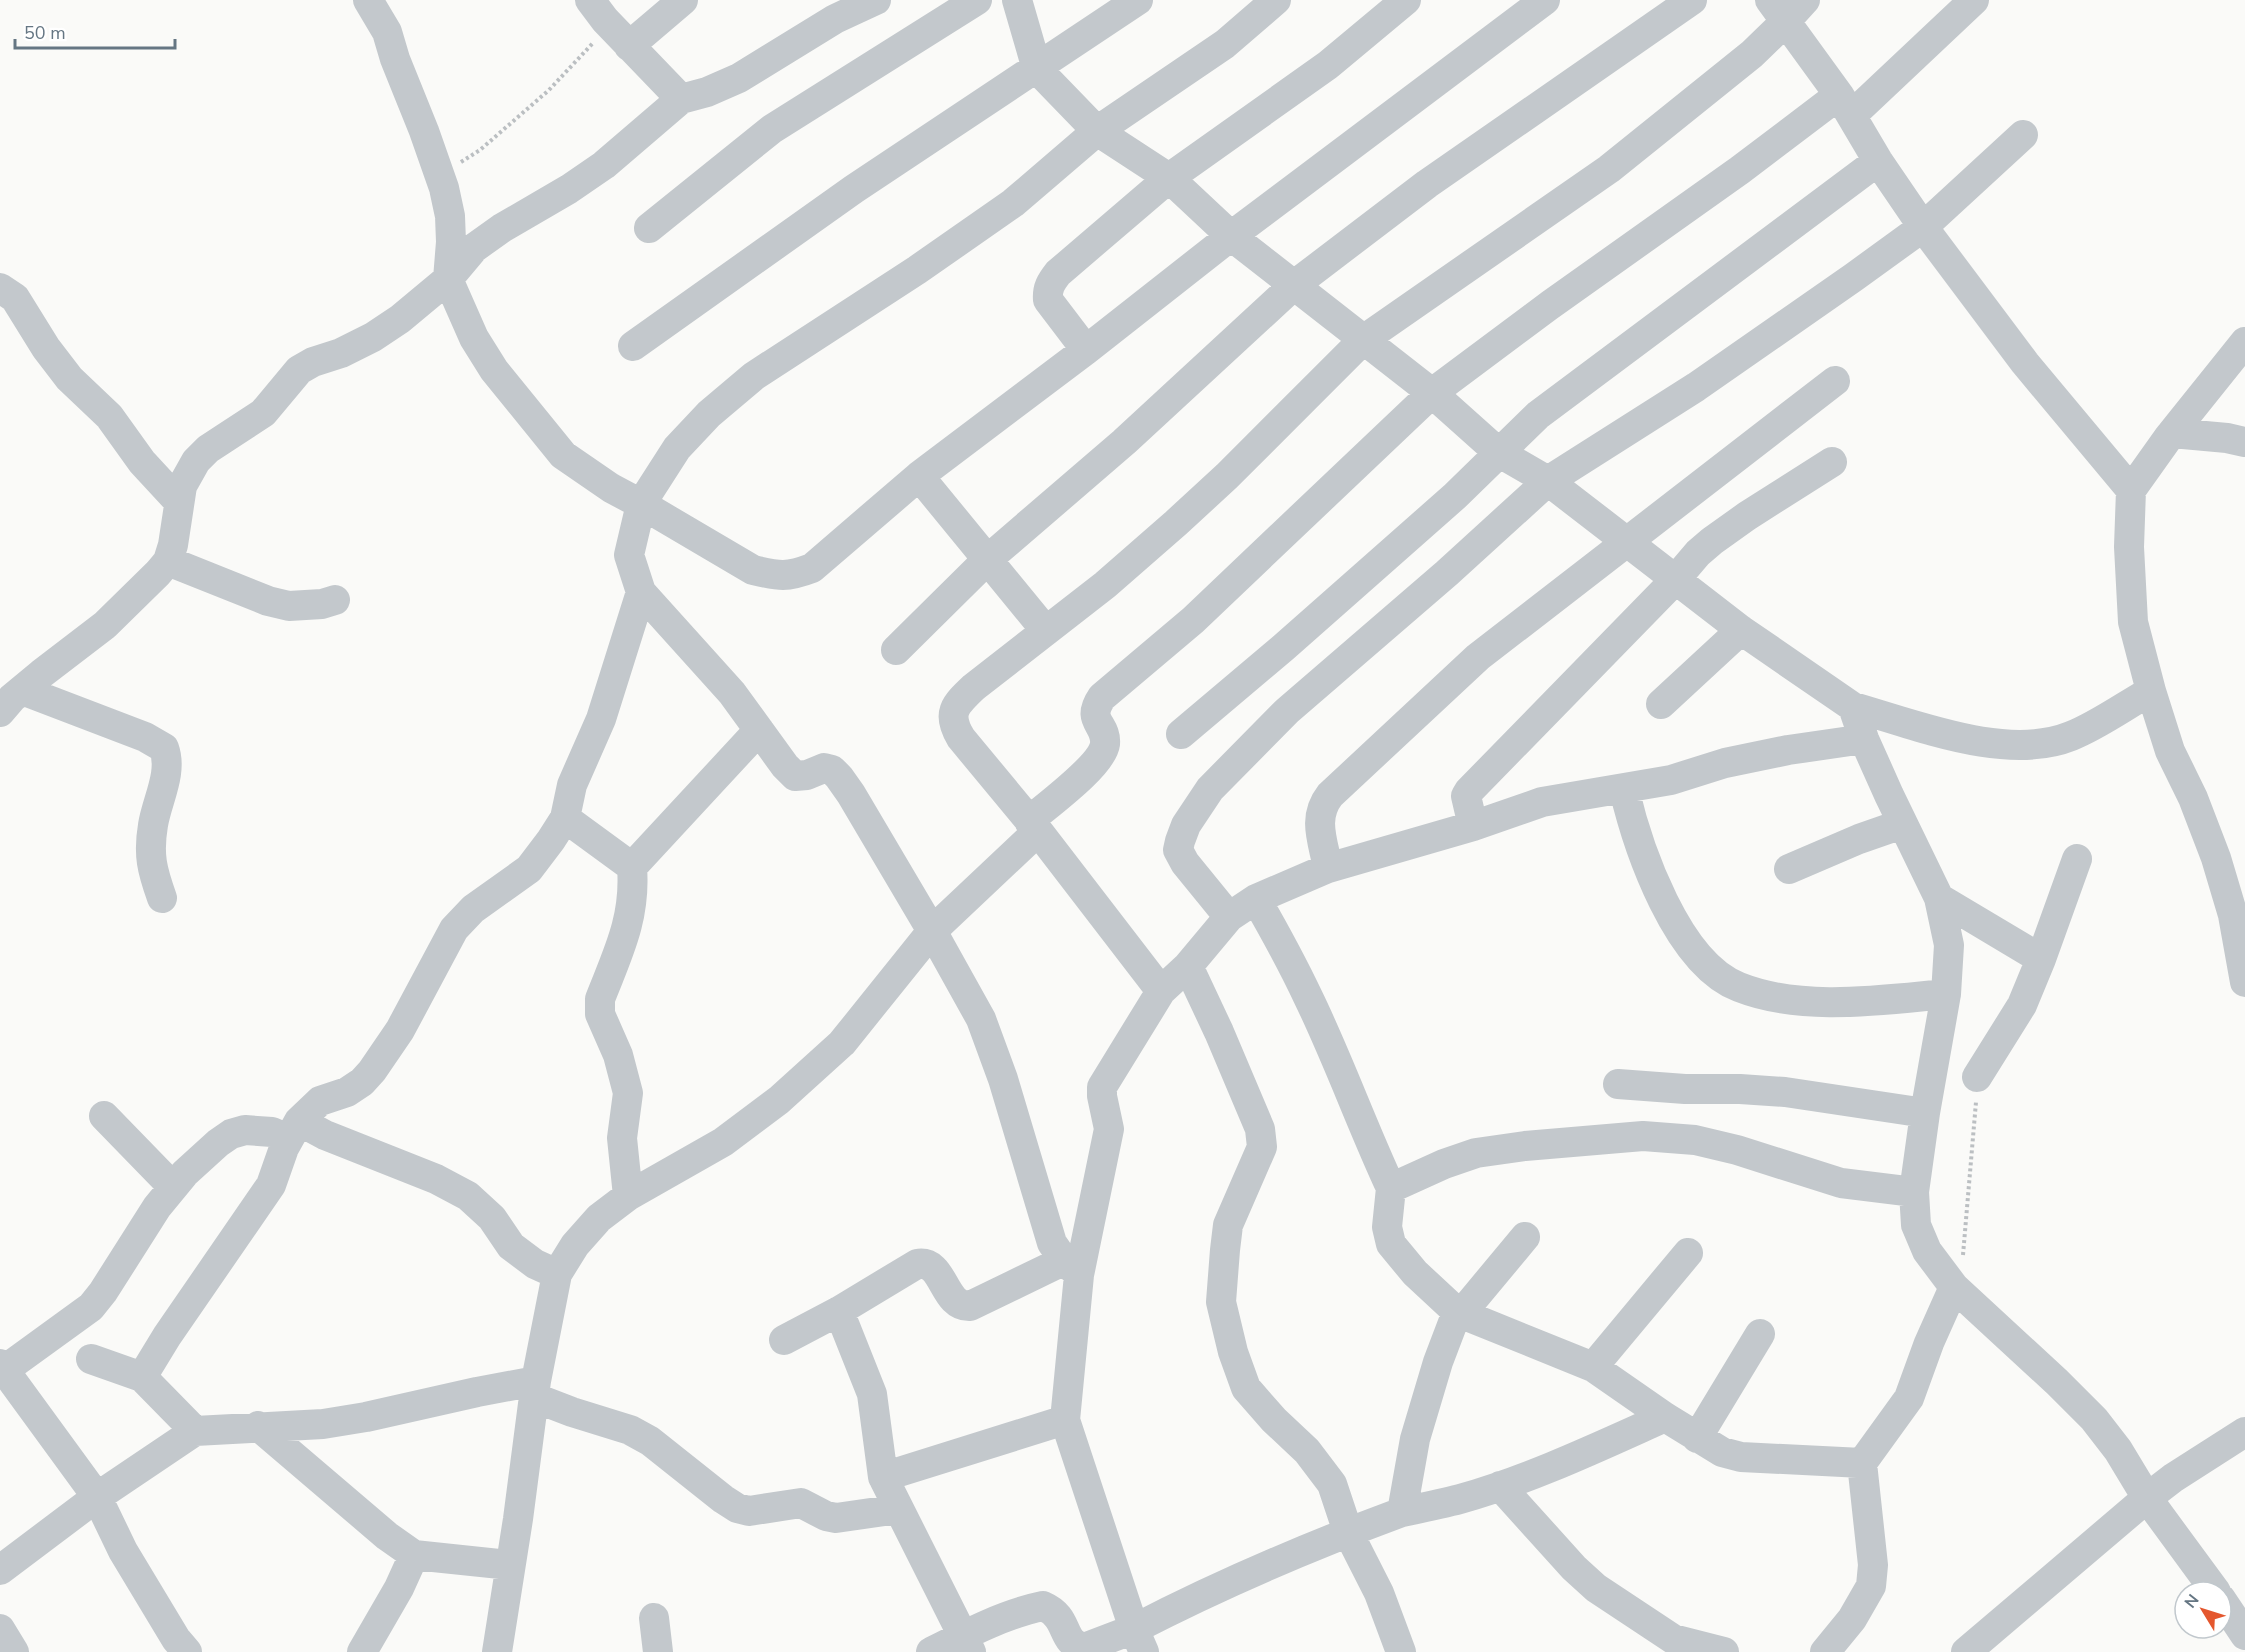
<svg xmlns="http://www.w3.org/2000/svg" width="2245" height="1652" font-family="'Nunito Sans',sans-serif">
	<rect width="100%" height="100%" fill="#fafaf8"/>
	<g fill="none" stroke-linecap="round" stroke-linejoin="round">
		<path stroke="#bbbfc2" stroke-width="4" stroke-dasharray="3 3" stroke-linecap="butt" d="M461,162L480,150L549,90L593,43
			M1963,1255L1976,1102"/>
		<path stroke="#c3c8cc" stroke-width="30" d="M368,0L387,32L395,59L424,131L444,188L450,216L451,242L448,279L474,338L494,370L563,455L611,488L641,504L629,555L641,592L732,693L785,766L795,776L807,775L824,768L832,770L839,777L851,794L932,931L981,1019L1003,1079L1052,1243L1061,1256L1079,1275
			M590,0L605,20L681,99
			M1017,0L1037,69L1097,131L1169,178L1231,236L1432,393L1498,452L1548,481L1741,630L1853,707
			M1276,0L1225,44L1097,131L1013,203L917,270L754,376L709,414L677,448L641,504L753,570C779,576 786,578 812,568L919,476L1086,350L1231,236L1545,0
			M1770,0L1839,95L1878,161L1923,227L2025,363L2131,490
			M1805,0L1785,22L1752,54L1609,169L1363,340L1227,476L1176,523L1105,585L974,687C955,705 946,713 961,738L1038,831L1161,991L1188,966L1229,917L1256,899L1328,868L1473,826L1542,802L1671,780L1725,763L1788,750L1864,739
			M629,46L683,0
			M1852,115L1974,0
			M649,228L772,129L977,0
			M0,288L15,298L46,348L69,378L109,416L142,462L178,501
			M2245,342L2168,438L2131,490L2129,547L2133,622L2151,691L2170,751L2193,798L2216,858L2233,915L2245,982
			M633,346L854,189L1138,0
			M1086,350L1048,300C1047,288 1051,282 1058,273L1169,178L1328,65L1406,0
			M2172,433L2227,438L2245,442
			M919,476L1046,631
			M168,561L268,601L289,606L322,604L335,600
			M896,650L988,559L1124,442L1293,286L1427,184L1692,0
			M22,690L145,737L164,748C173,773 157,800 153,825C148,855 152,870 162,898
			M1661,704L1741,630
			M0,712L12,698L41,674L105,625L158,573L168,561L173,545L182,486L196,461L208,449L263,413L299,370L313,362L341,353L373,337L400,319L448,279L474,248L502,228L569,189L604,165L681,99L707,92L739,78L835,19L876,0
			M1181,734L1284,647L1455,496L1538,415L1878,161
			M1624,789C1638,849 1677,963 1739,987C1802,1012 1881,1000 1946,994
			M565,818L632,867C636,918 618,953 600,999V1014L618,1055L628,1093L622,1138L628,1196
			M1029,821C1046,806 1102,766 1105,744C1107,723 1085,722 1102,697L1192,621L1432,393L1550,305L1740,170L1839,95
			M1473,826L1466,796L1469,791L1675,580L1698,553L1712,541L1747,516L1832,462
			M632,867L759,730
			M1328,868C1323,841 1312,818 1330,795L1478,657L1835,381
			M1789,869L1859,839L1902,824
			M1939,898L2041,959L2022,1005L1977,1077
			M1256,899C1275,932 1293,965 1309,999C1339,1061 1362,1126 1391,1188
			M1229,917L1185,863L1178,850L1180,841L1186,825L1210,789L1287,711L1447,573L1548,481L1696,387L1854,277L1923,227L2023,135
			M2041,959L2077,859
			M1188,966L1219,1032L1260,1129L1262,1147L1228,1225L1225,1250L1221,1302L1233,1352L1246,1388L1274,1420L1307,1451L1332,1484L1348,1532L1379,1593L1401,1652
			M1618,1084L1685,1089H1740L1785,1092L1925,1113
			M104,1116L173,1187
			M299,1121L325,1135L436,1179L468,1196L492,1218L511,1246L535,1264L557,1274
			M1954,1287L2057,1382L2094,1419L2118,1450L2147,1498L2216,1592
			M839,1311L872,1394L883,1477
			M1457,1312L1438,1362L1415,1439L1402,1512C1421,1508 1441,1504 1460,1499C1531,1479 1598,1447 1665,1417
			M1461,1314L1525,1237
			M784,1340L839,1311L917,1264C945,1259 942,1307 970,1306L1065,1260
			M91,1359L142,1377
			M0,1364L97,1497L123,1551L176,1639L187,1652
			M1593,1367L1688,1253
			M4,1370L91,1307L103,1292L157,1207L185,1173L218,1143L231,1134L245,1130L272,1132L288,1139
			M533,1397L572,1412L630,1430L650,1441L723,1499L737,1508L749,1511L801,1503L826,1516L836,1518L898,1509
			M258,1426L387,1536L414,1555L510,1565
			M195,1431L323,1424L366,1417L477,1392L536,1381
			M1697,1438L1760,1334
			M1862,1463L1909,1398L1929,1343L1954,1287L1927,1251L1916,1225L1914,1192L1925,1113L1946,994L1949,945L1939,898L1889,795L1864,739L1853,707C1917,725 2007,762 2071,736C2097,726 2126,705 2151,691
			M1500,1486L1574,1568L1596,1588L1673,1639L1724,1652
			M0,1570L97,1497L195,1431L142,1377L167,1336L271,1185L284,1148L299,1121L320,1101L347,1092L362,1082L372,1071L400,1030L454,929L473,909L529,869L551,840L565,818L572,785L601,719L641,592
			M2221,1599L2245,1635
			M654,1618L658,1652
			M0,1629L14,1652
			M362,1652L399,1588L414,1555
			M497,1652L518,1519L536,1381L557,1274L575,1245L599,1218L628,1196L723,1142L779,1100L842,1043L932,931L1038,831
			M931,1652C966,1634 1004,1614 1043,1606C1071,1618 1059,1642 1084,1648L1134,1629L1065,1420L1079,1275L1109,1129L1102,1096V1087L1161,991
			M971,1652L883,1477L1065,1420
			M1144,1652L1134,1629C1221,1584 1310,1546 1402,1512
			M1825,1652L1852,1619L1871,1586L1873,1565L1862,1463L1741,1457L1722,1452L1665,1417L1593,1367L1457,1312L1415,1273L1391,1244L1387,1227L1391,1188L1444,1164L1476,1153L1525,1146L1643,1136L1695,1140L1737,1150L1841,1183L1914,1192
			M1966,1652L2147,1498L2173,1478L2245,1432"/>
	</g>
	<g transform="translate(2203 1610) rotate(308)"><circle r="28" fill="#ffffff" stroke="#c1c8cd" stroke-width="1.5"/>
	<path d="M0-4.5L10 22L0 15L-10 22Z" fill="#e4572e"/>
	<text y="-9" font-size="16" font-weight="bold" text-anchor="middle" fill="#657683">N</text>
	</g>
	<path d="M15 39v9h160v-9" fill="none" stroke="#657683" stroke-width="3"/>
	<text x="24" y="39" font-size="18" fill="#657683" stroke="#ffffff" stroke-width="4.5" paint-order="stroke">50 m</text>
</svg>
